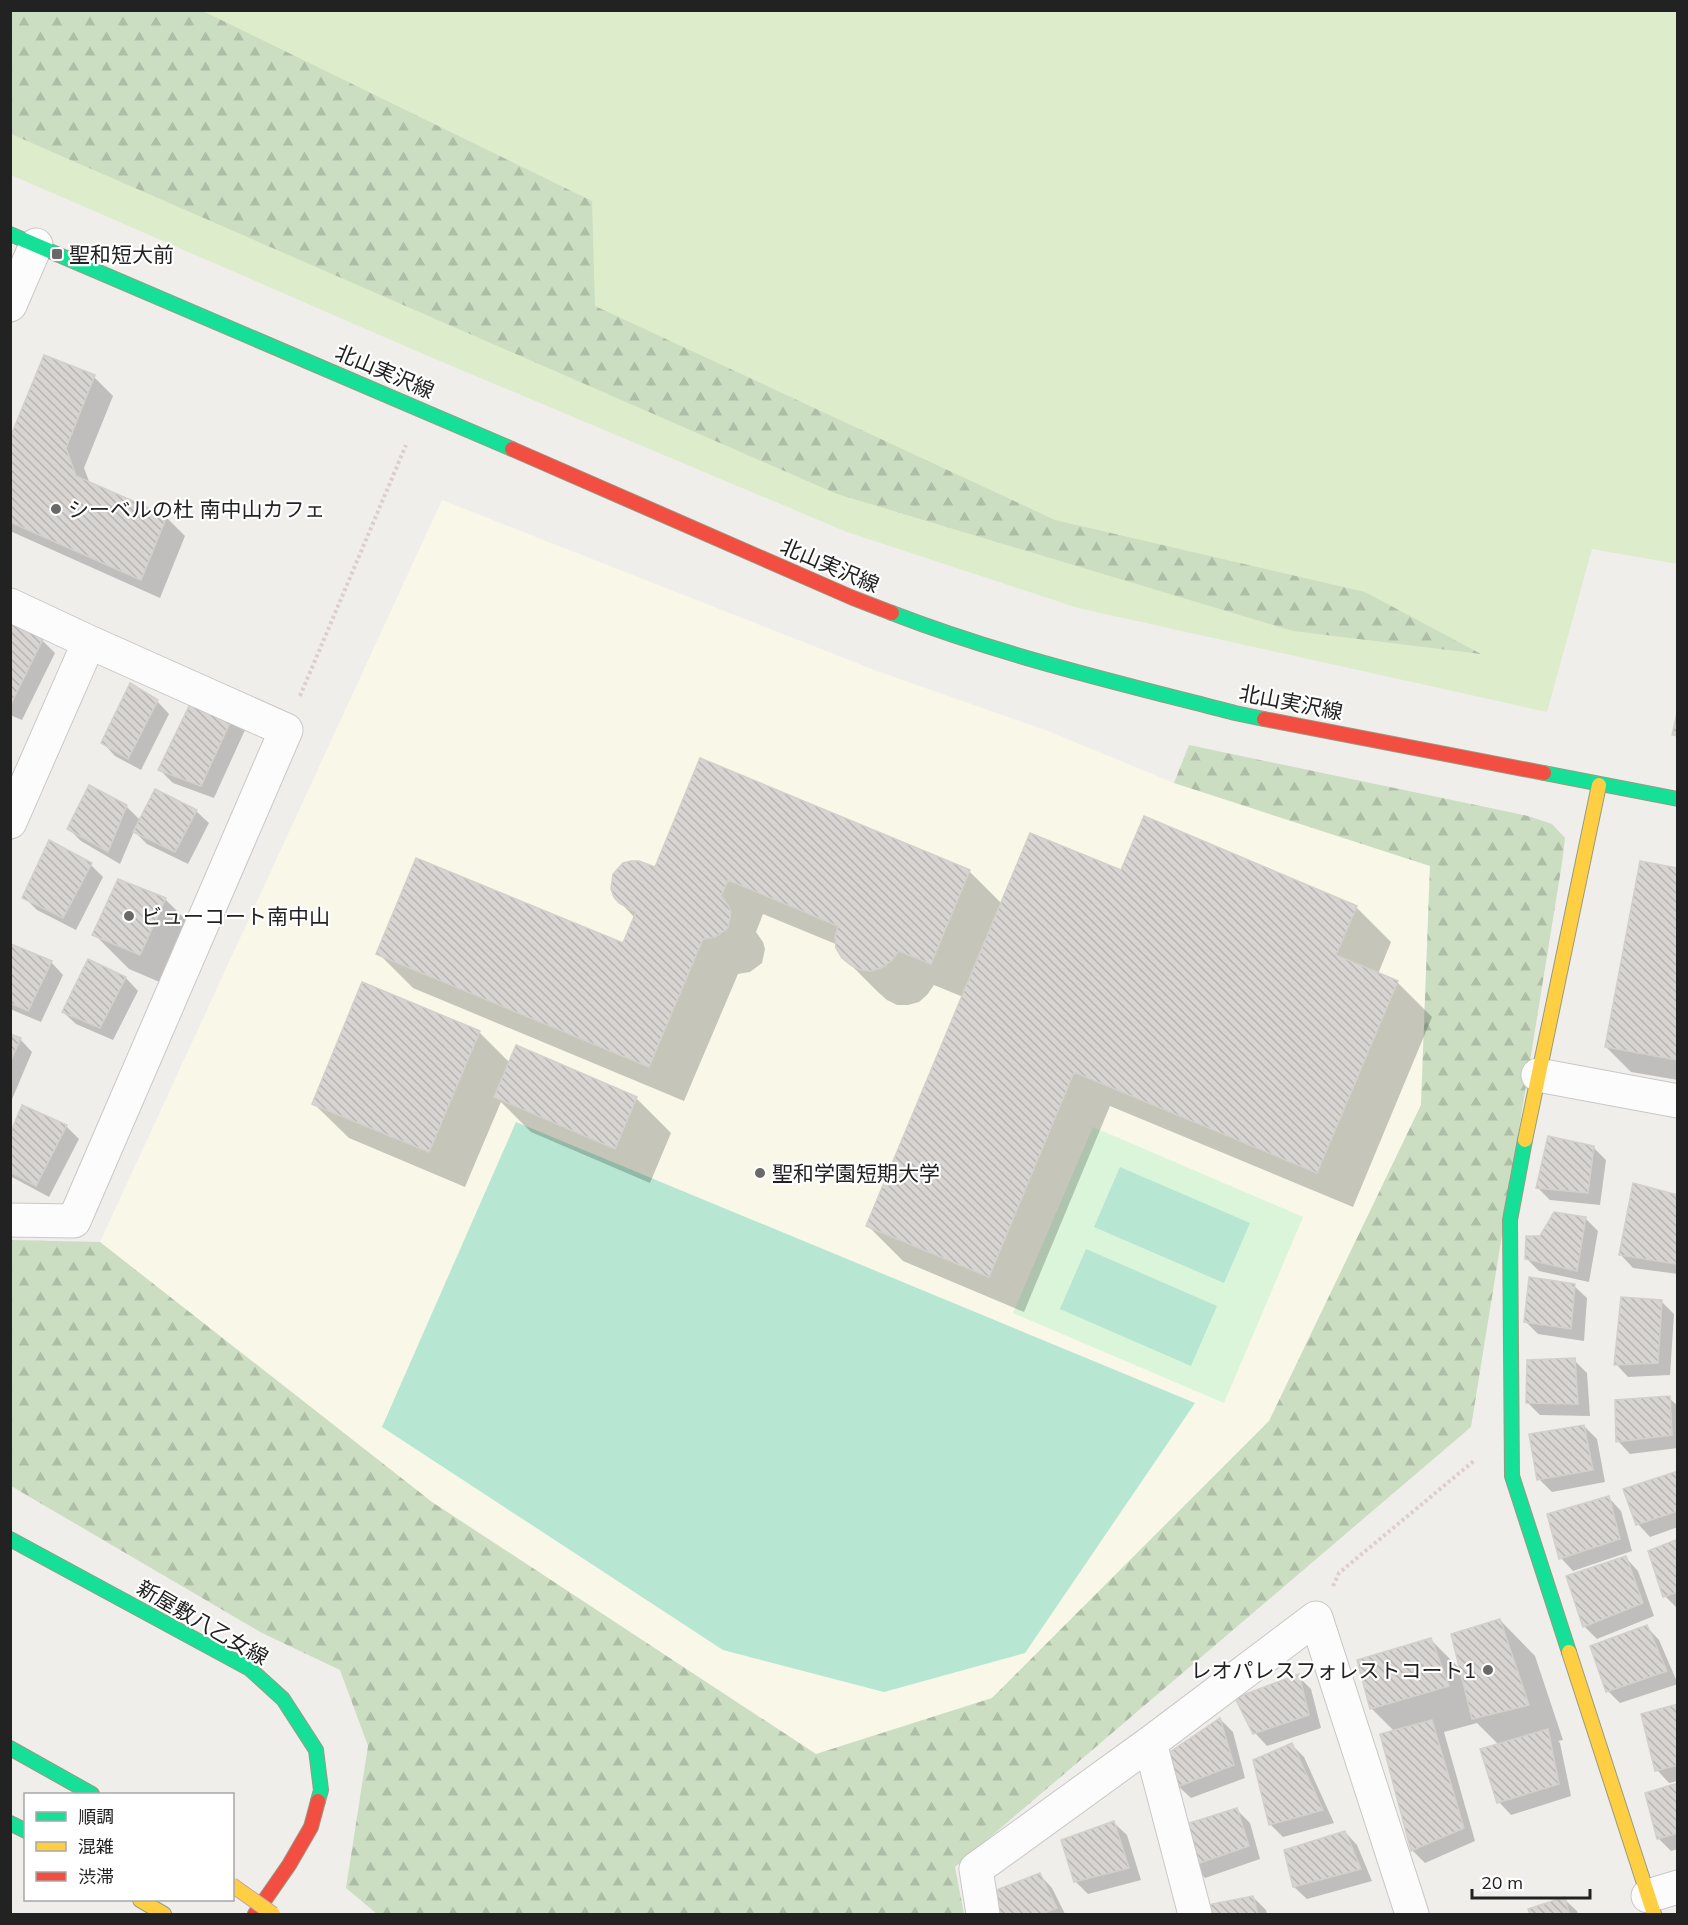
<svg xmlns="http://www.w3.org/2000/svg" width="1688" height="1925" font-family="Mulish,'Noto Sans JP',sans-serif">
	<defs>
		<pattern id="forest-firs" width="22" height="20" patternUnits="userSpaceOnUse" patternTransform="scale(1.5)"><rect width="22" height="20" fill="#cbdec1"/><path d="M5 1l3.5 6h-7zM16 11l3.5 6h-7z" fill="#aebea6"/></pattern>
		<pattern id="building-back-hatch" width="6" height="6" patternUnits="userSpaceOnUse" patternTransform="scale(1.5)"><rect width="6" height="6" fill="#d7d4d2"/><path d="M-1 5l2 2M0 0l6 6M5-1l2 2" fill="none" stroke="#b8b6b4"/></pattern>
	</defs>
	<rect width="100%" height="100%" fill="#f0eeeb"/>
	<path fill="#f8f7e8" d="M442,500L877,671L1048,731L1174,783L1430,865L1421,1105L1269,1421L992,1698L816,1754L432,1502L100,1242Z"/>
	<path fill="#ddeccb" d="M11,11H1677V564L1592,549L1547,712L1078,608L847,532L428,356L11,175Z"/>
	<path fill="url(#forest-firs)" d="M11,10L203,11L592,201L595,306L1055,520L1365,592L1481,654L1293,631L837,494L11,134Z
		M1189,745L1528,816L1552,824L1565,838L1562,863L1471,1427L955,1867L964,1914H377L346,1888L368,1746L340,1670L262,1633L11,1486V1240L100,1242L432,1502L816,1754L992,1698L1269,1421L1421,1105L1430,866L1174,783Z"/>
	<path fill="#daf5da" d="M1093,1127L1303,1217L1224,1403L1013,1313Z"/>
	<path fill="#b7e6d2" d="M516,1122L1195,1403L1025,1653L884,1692L723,1650L382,1427Z
		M1120,1167L1250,1223L1224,1283L1094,1227Z
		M1086,1249L1217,1306L1191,1366L1060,1309Z"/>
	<path fill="#0003" d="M94,377L113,396L84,468L90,484L166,517L185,536L160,598L10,531V442Z
		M10,622L42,640L55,653L22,720L10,715Z
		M157,701L169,714L141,770L115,756L103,743Z
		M232,718L245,730L214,798L173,783L160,770Z
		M89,787L126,806L141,821L196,811L209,823L188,864L147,844L134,831L120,864L81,841L69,829Z
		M91,865L103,877L76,930L37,910L24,897Z
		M656,869L969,871L1002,904L1122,872L1356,907L1391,942L1378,974L1397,982L1432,1017L1353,1207L1110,1106L1024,1312L903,1261L868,1226L963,997L934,985L927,995L919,1002L908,1005H897L887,1000L879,993L843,957L838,945L763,914L756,932L763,942L765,949L762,963L750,972L738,974L684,1101L413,988L378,953L624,945L635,918L620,902Z
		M1678,869V1080L1631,1072L1606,1047Z
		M165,899L200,934L176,989L129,969L94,934Z
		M12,946L51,962L63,975L41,1022L10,1009V949Z
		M88,961L126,978L138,991L113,1040L76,1024L63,1012Z
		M363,984L480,1033L510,1063L636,1098L671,1133L650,1183L531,1132L501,1102L465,1187L349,1138L313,1103Z
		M10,1035L20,1039L32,1052L10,1104Z
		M66,1126L79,1139L49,1197L10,1176V1138Z
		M1593,1147L1606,1160L1600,1205L1550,1200L1537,1187Z
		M1678,1197V1274L1633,1268L1621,1255Z
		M1585,1218L1598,1231L1589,1282L1539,1271L1526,1258Z
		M1574,1286L1587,1298L1584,1341L1538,1334L1525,1321Z
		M1661,1301L1674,1314L1670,1375L1628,1377L1616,1364Z
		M1574,1360L1587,1373L1590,1416L1540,1415L1527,1402Z
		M1669,1398L1678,1406V1448L1630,1454L1618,1441Z
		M1584,1426L1597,1439L1605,1482L1552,1492L1539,1479Z
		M1678,1472V1527L1650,1537L1638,1524Z
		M1609,1498L1621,1511L1632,1551L1573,1571L1561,1558Z
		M1678,1541V1609L1665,1596Z
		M1626,1558L1638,1571L1654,1616L1597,1639L1584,1626Z
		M1500,1620L1535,1656L1563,1740L1558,1741L1560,1743L1571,1796L1511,1815L1499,1802V1745L1477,1723L1444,1732L1475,1841L1425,1863L1412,1850L1395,1732L1371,1708L1431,1640L1461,1670Z
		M1647,1627L1659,1640L1678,1684L1620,1703L1608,1691Z
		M1298,1676L1311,1689L1321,1728L1267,1746L1255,1733L1237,1699Z
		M1678,1706V1781L1669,1783L1657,1770Z
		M1220,1719L1233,1732L1245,1778L1191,1798L1178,1786Z
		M1292,1745L1304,1757L1334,1823L1283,1837L1270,1824Z
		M1678,1784V1849L1671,1851L1658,1838Z
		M1237,1810L1250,1823L1260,1859L1205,1878L1193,1865Z
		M1114,1823L1127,1835L1141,1880L1088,1894L1075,1881Z
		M1345,1832L1357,1845L1372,1881L1307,1899L1294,1887L1286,1851Z
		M1040,1875L1052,1888L1065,1914H991Z
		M1253,1897L1266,1910L1267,1914H1206Z
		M1564,1899L1577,1911L1578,1914H1531L1530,1910Z"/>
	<path fill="url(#building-back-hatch)" stroke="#d3d0cc" stroke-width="1.5" d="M44,355L95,375L66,448L76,476L167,516L141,580L10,522V438Z
		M10,621L43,639L10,706Z
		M130,683L158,700L128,759L101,743Z
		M193,698L233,716L201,786L158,770Z
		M1678,709V736L1672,735Z
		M700,758L970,870L931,964L899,951L892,960L883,967L872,971L861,970L851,965L842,958L836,948L835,937L838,926L728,880L721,896L728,905L731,912L728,928L715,937L703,939L649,1067L376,954L416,858L623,943L636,912L619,903L614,897L611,889L613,874L623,863L631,861H639L655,867Z
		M89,785L127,805L108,852L67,829Z
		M155,789L197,810L175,852L133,832Z
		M1144,816L1357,906L1336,955L1398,981L1317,1173L1074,1072L989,1277L866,1226L1030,833L1121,870Z
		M49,840L92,863L63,918L22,898Z
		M1640,861L1678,868V1060L1605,1047Z
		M118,879L166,898L140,955L92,935Z
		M11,944L52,961L28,1011L10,1003Z
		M88,959L126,977L100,1028L62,1012Z
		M362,982L480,1031L429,1152L312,1104Z
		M10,1034L21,1038L10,1062Z
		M516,1045L637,1097L615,1149L494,1097Z
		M22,1105L67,1125L36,1186L10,1172V1134Z
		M1548,1136L1594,1146L1588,1193L1536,1188Z
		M1633,1183L1678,1195V1255L1676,1264L1619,1255Z
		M1554,1212L1586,1217L1577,1271L1525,1259L1526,1236H1540Z
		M1529,1277L1575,1284L1571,1329L1524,1322Z
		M1621,1297L1662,1300L1658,1363L1614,1365Z
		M1575,1358L1578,1404L1526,1403L1527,1360Z
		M1670,1396L1672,1435L1616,1442L1615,1400Z
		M1584,1425L1593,1470L1537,1480L1529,1434Z
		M1678,1471V1511L1636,1525L1623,1489Z
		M1609,1496L1620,1539L1559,1559L1547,1514Z
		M1678,1539V1592L1663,1597L1648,1551Z
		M1626,1556L1643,1603L1583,1627L1566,1576Z
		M1500,1619L1529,1705L1472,1719L1451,1634Z
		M1647,1625L1667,1671L1606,1692L1590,1646Z
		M1431,1638L1449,1686L1370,1709L1357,1660Z
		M1299,1674L1309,1715L1253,1734L1235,1698Z
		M1678,1704V1765L1655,1771L1641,1714Z
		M1220,1718L1234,1765L1177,1787L1161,1758Z
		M1432,1720L1464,1828L1411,1851L1380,1734Z
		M1548,1729L1559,1784L1497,1803L1480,1749Z
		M1292,1743L1323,1810L1269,1825L1253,1760Z
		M1678,1783V1833L1657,1839L1645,1793Z
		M1237,1808L1249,1846L1191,1866L1180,1826Z
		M1114,1821L1129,1868L1074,1882L1061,1840Z
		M1345,1831L1361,1869L1293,1887L1284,1850Z
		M1040,1873L1057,1908L1041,1914H990L984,1895Z
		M1253,1896L1258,1914H1205L1202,1906Z
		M1565,1897L1569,1914H1530L1528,1909Z"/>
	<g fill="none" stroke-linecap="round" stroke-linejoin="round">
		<g stroke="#c9c8c7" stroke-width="35">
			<path id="street" d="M10,305L36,245
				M10,605L89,642L286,730L74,1221L10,1220
				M10,822L89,642
				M1538,1075L1678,1101
				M1150,1743L1195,1914
				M1648,1896L1678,1887
				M983,1914L976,1869L1150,1743L1316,1618L1412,1914"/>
		</g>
		<g stroke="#999a82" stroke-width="16">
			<path id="fast" d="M10,234L512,449
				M892,613C1003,656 1119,683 1235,713L1264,719
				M1544,773L1678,799
				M1525,1140L1510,1220L1512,1476L1569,1652
				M10,1539L250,1669L283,1699L316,1750L321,1790L318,1801
				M10,1748L92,1794
				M10,1823L26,1831"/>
		</g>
		<g stroke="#999a82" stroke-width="16">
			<path id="slow" d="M1525,1140L1599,785
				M1569,1652L1654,1914
				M140,1900L164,1914"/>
		</g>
		<g stroke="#999a82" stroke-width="16">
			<path id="jam" d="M512,449L853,598L892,613
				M1264,719L1544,773
				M255,1914L289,1865L311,1827L318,1801"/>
		</g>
		<path stroke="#dccecd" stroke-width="4" stroke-dasharray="3 3" stroke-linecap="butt" d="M300,696L406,445
			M1333,1586L1339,1573L1475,1460"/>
		<use href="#street" stroke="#fdfcfc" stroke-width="33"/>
		<use href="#fast" stroke="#16e098" stroke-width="14"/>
		<use href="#slow" stroke="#ffcf43" stroke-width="14"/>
		<use href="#jam" stroke="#f24e42" stroke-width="14"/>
		<g stroke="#c5a2ac" stroke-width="16" stroke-linecap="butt">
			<path id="slow-bridge" d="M232,1885L273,1914"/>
		</g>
		<use href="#slow-bridge" stroke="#ffcf43" stroke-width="14"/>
	</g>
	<g fill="#6a6968" stroke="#fff" stroke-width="2">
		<rect x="51" y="248" width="12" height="12" rx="3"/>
		<circle cx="56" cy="509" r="6"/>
		<circle cx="129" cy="916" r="6"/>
		<circle cx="760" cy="1173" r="6"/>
		<circle cx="1488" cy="1670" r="6"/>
	</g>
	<g text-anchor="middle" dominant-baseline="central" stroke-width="4.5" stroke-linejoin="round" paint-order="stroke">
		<g font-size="21" fill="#222" stroke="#fff" text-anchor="start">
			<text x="69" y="254">聖和短大前</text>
			<text x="68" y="509">シーベルの杜 南中山カフェ</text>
			<text x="141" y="916">ビューコート南中山</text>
			<text x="772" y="1173">聖和学園短期大学</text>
			<text x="1476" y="1670" text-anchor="end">レオパレスフォレストコート1</text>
		</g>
		<g font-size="21" fill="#222" stroke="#fff">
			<text transform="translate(385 371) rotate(23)">北山実沢線</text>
			<text transform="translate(830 565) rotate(23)">北山実沢線</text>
			<text transform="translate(1291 702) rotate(11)">北山実沢線</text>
			<text transform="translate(203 1622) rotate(30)">新屋敷八乙女線</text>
		</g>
	</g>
	<rect width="1688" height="1925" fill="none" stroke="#222222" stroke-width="24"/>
	<rect x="24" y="1793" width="210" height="108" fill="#ffffff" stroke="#a7a7a7" stroke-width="1.5"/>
	<rect x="36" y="1812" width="30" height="9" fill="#16e098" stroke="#a7a7a7" stroke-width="1.5"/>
	<text x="78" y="1823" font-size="18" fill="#222222">順調</text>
	<rect x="36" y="1842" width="30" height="9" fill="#ffcf43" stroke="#a7a7a7" stroke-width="1.5"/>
	<text x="78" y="1853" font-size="18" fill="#222222">混雑</text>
	<rect x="36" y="1872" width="30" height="9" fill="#f24e42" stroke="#a7a7a7" stroke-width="1.5"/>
	<text x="78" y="1883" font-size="18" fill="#222222">渋滞</text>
	<path d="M1472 1889v9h118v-9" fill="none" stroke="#222222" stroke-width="3"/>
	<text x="1481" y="1889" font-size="18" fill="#222222" stroke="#ffffff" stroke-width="4.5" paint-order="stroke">20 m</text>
</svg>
